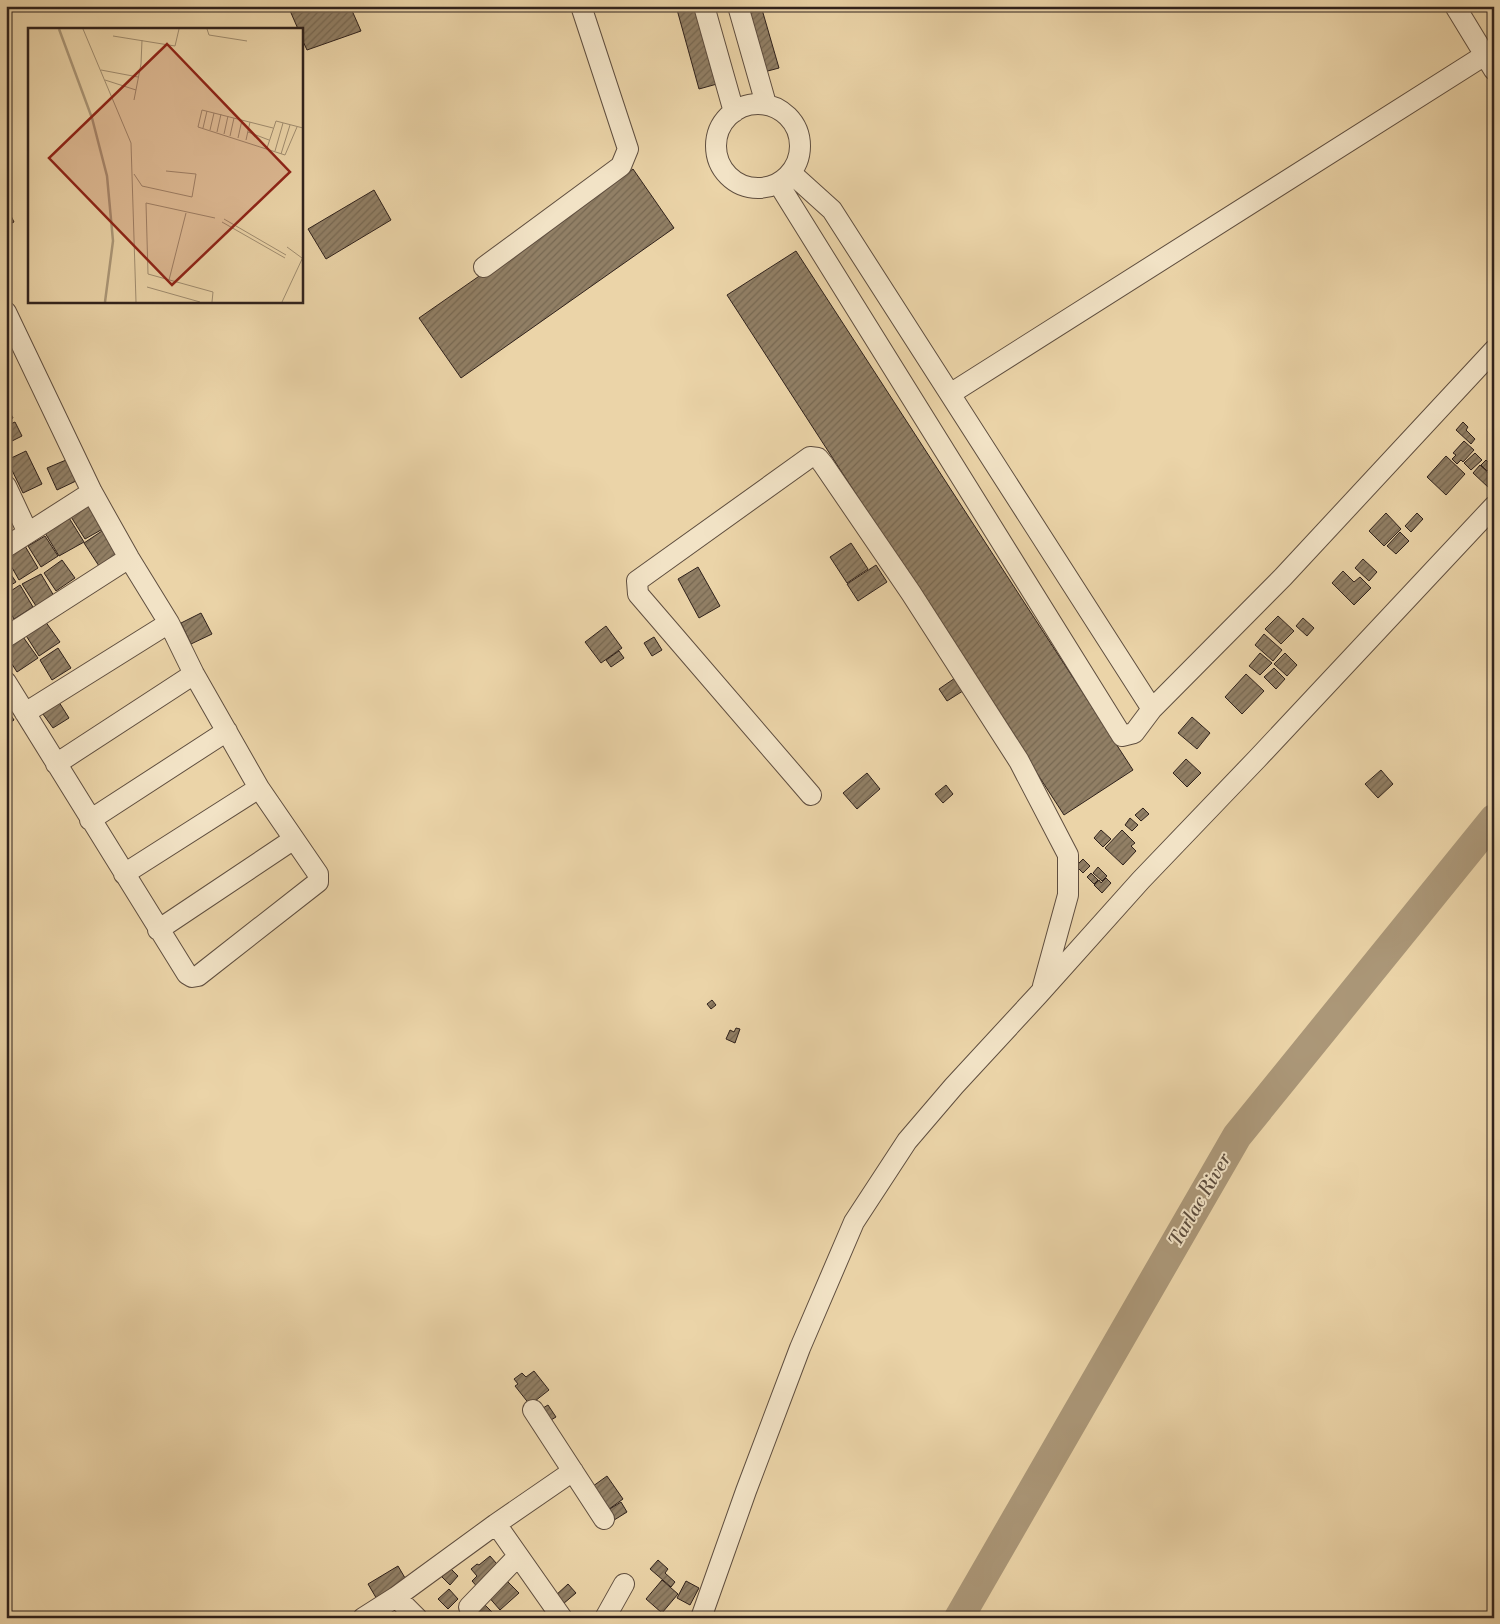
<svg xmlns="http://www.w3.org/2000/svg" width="1500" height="1624" font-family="'Libre Bodoni',serif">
	<defs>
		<pattern id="building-hatch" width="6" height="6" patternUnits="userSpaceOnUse" patternTransform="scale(1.25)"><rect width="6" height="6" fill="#917f65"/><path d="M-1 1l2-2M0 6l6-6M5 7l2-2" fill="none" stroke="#776852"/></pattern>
	</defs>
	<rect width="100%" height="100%" fill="#ebd4a8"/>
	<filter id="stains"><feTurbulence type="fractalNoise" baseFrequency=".004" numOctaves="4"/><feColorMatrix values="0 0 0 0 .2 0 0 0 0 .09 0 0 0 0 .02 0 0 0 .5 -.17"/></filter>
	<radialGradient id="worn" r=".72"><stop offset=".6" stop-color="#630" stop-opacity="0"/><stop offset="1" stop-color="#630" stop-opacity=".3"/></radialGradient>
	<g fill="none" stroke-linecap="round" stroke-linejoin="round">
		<path stroke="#ab9778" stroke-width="30" d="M959,1618L1237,1136L1494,819"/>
	</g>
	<path fill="url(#building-hatch)" stroke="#30221c" d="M288,6H350L361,31L307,50L301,37V29H298Z
		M676,6H695L717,84L699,89Z
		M746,6H761L779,68L764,72Z
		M633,169L674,228L461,378L419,318Z
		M374,190L391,220L326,259L308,229Z
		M8,210L14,222L6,226V211Z
		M796,251L1133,770L1064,815L727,295Z
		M6,405L13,418L6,422Z
		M15,422L22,436L6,444V426Z
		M1463,422L1468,427L1466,430L1475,439L1471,444L1456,430Z
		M1464,441L1474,450L1463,462L1461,460L1457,464L1452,459L1456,455L1453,453Z
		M26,451L42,484L23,493L7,460Z
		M1475,453L1482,460L1471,470L1464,463Z
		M1446,456L1465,474L1446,495L1427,477Z
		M66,460L76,481L57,490L47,468Z
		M1486,460L1490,464L1489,465L1491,467L1487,471L1481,465Z
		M1480,465L1494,478V482L1489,488L1473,473Z
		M91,498L108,526L85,539L68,512Z
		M66,513L84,542L59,556L42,528Z
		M1386,513L1401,529L1384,546L1369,531Z
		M1417,513L1423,519L1411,532L1405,526Z
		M102,531L117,555L99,566L84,543Z
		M1400,532L1409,541L1396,554L1387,546Z
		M45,536L58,556L41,567L28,546Z
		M851,543L868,569L847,583L830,557Z
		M25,546L38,568L19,580L6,557Z
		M1363,559L1377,572L1369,581L1355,568Z
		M62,560L75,578L56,591L44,573Z
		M876,565L887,582L858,601L847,584Z
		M6,567L16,582L6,588Z
		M698,567L720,606L699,618L678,579Z
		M1343,571L1354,582L1360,577L1371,588L1354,605L1332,583Z
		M41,574L54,596L36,606L22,584Z
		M20,585L33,607L14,619L6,606V594Z
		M201,613L212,634L191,644L181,623Z
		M1278,616L1294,631L1281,644L1265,629Z
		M1303,618L1314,628L1307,636L1296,626Z
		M45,621L60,642L39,656L25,634Z
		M606,626L622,648L601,663L585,642Z
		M21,634L38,658L17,672L6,655V644Z
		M1264,634L1282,650L1273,661L1255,645Z
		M654,637L662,650L652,656L644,643Z
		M58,648L71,668L52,680L40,660Z
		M619,651L624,658L611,667L606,660Z
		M1260,653L1272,663L1260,675L1249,666Z
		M1285,653L1297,665L1287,676L1274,664Z
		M1274,668L1285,679L1276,689L1264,677Z
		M1246,674L1264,691L1242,714L1225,697Z
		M958,676L966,689L947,701L939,689Z
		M57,699L69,718L53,728L40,710Z
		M6,708L14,720L6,725Z
		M1192,717L1210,733L1197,749L1178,733Z
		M1186,759L1201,773L1187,787L1173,773Z
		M1381,770L1393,784L1378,798L1365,784Z
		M867,773L880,789L857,809L843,793Z
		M946,785L953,794L943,803L935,794Z
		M1143,808L1149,814L1141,821L1135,815Z
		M1130,818L1138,825L1132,831L1125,825Z
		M1101,830L1111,839L1103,847L1094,838Z
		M1122,830L1135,843L1131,846L1136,851L1123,865L1105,848Z
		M1083,859L1090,866L1083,873L1076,866Z
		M1098,867L1107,876L1102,881L1093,873Z
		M1091,873L1098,880L1094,884L1087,877Z
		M1106,878L1111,883L1102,893L1094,885L1099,880L1101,883Z
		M712,1000L716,1005L711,1009L707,1004Z
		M736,1028L740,1029L735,1043L726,1039L730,1030L734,1032Z
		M534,1371L549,1390L530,1405L515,1386L518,1384L514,1379L522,1373L526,1377Z
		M548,1405L556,1417L546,1423L538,1411Z
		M607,1476L623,1499L605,1512L589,1489Z
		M621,1502L627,1512L611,1522L605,1512Z
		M490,1556L503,1571L481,1591L472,1581L477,1576L471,1569L477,1564L479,1565Z
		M658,1560L668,1569L665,1573L675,1582L671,1587L650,1569Z
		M398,1566L408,1583L378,1601L368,1584Z
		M450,1568L458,1576L450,1585L442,1577Z
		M505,1579L519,1593L500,1610L487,1595Z
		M662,1580L678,1594L662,1613L646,1599Z
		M686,1581L699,1588L690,1605L677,1598Z
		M568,1584L576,1593L563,1604L555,1596Z
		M449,1589L458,1599L448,1609L438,1599Z
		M480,1600L496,1616L495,1618H463Z"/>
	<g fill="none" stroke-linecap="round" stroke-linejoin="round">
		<g stroke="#5f4e3f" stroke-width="22">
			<path id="minor" d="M704,6L734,112
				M738,6L766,104
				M1455,6L1494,70
				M716 146a42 42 0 1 1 84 0a42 42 0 1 1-84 0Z
				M791,173L832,210L1152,709L1283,577L1494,350
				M778,183L1122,736L1134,733L1152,709
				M484,267L621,166L628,149L581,6
				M6,312L92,492L129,558L169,623L194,674L259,788L318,874V882L198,976L192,977L187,974L6,682
				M950,394L1485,55
				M6,486L28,533
				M6,547L92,492
				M6,637L129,558
				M25,713L169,623
				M56,764L194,674
				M811,795L638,594L637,581L810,457L818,458L823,464L911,593L1019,761L1068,855V895L1043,986
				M90,820L227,731
				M124,874L259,788
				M158,930L294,839
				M533,1410L604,1519
				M496,1524L562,1618
				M396,1597L417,1618
				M469,1607L518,1556
				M363,1618L396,1597L496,1524L573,1471
				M605,1618L624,1584
				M701,1618L746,1491L800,1348L854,1222L907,1141L954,1086L1038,995L1141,880L1257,759L1494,506"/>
		</g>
		<use href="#minor" stroke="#f2e3c6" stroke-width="20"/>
	</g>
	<g text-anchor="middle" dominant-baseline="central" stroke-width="4" stroke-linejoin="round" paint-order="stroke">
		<g font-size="19" font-style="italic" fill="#5b4b3c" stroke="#f2e3c6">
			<text transform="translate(1200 1200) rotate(-60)">Tarlac River</text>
		</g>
	</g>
	<g transform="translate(28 28)">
		<rect width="275" height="275" fill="#ebd4a8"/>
		<path fill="none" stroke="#ab9778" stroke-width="2.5" d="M31,1L64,90L79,148L85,213L77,274"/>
		<path fill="none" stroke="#a08d70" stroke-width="1" d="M55,1L103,115L108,274M179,1L181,7L219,13M85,8L147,18L151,1M73,42L110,49M77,52L108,62M106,72L113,36L114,12M175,100L179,83M245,100L174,82L170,99L257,127L269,99M182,102L186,85M189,104L193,86M220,104L241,112M196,106L200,88M202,108L206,90M210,110L214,92M218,112L222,94M239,120L248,93L275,100M247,123L255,95M253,126L262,97M106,146L114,158L164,169L168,146L138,143M196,191L258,227M194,194L257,230M259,219L274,230M141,252L158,185M119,259L172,274M184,274L185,264L120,246L118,175L187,190M254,274L275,229"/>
		<path fill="#8f2418" fill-opacity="0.15" stroke="#8f2418" stroke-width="2.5" d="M139,16L262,144L144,257L21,130Z"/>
		<rect width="275" height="275" fill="none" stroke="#30221c" stroke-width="2.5"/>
	</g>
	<rect width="1500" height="1624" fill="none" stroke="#ebd4a8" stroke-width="25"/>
	<rect x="8" y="8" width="1485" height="1609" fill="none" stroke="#30221c" stroke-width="2.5"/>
	<rect x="12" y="12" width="1475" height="1599" fill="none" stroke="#30221c"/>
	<rect width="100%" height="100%" filter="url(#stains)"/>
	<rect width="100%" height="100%" fill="url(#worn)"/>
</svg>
